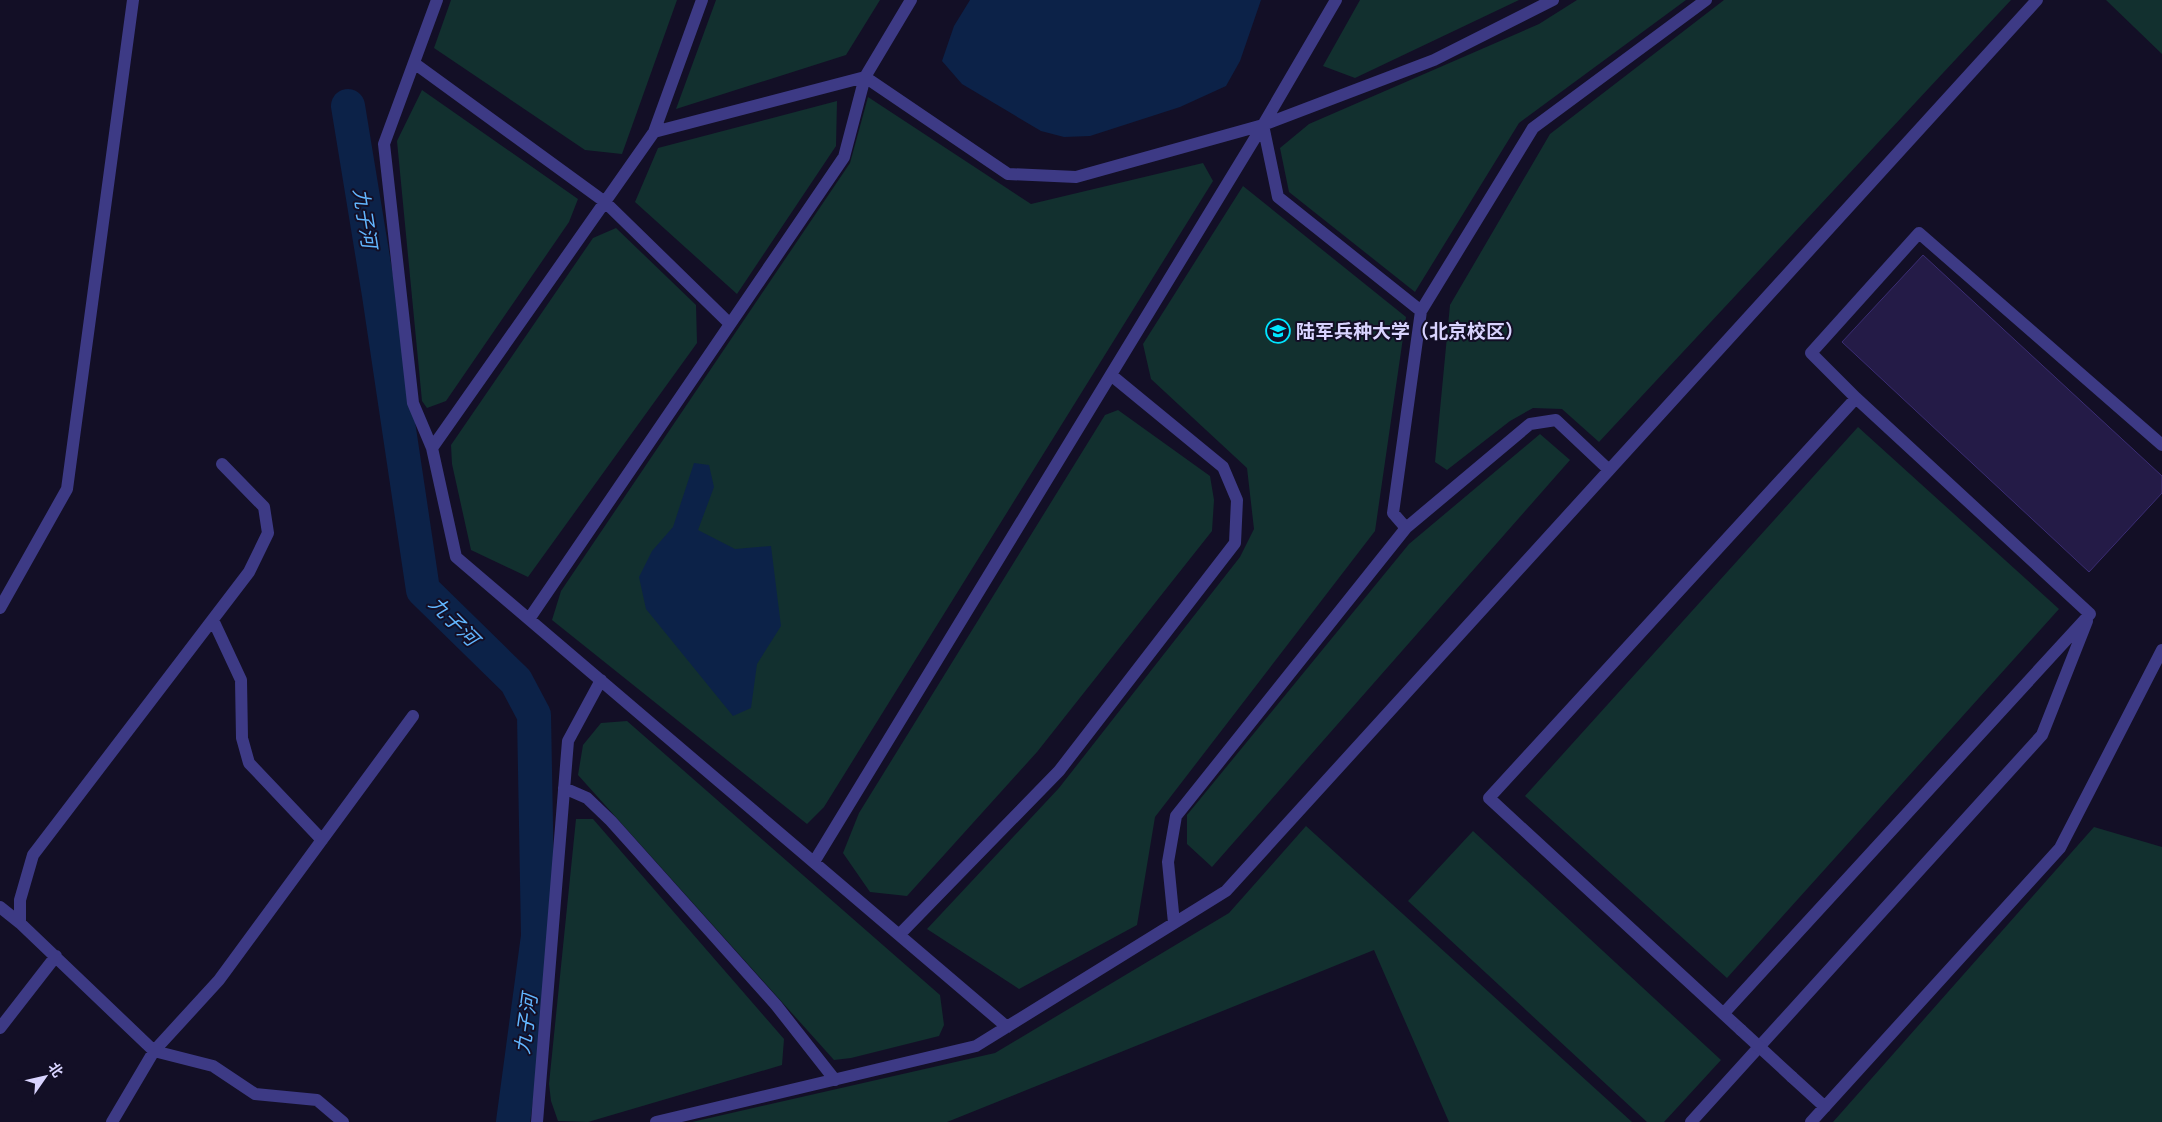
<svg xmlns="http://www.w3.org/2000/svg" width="2162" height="1122" font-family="Cabin,'Noto Sans SC',sans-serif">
	<rect width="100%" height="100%" fill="#130f26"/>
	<path fill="#12302f" d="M451,0H677L622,154L585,150L434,48Z
		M716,0H880L846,55L676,109Z
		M1360,0H1519L1355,78L1323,66Z
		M1577,0H1686L1519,123L1415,292L1289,192L1280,148L1309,124L1539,24Z
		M1724,0H2011L1599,442L1562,409L1533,408L1510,421L1447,470L1435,462L1450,305L1550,134Z
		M2106,0H2162V54Z
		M422,90L578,199L569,222L446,401L427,408L422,401L397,141Z
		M868,97L1031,204L1203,163L1213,181L824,807L807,824L552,620L561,591L850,163Z
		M837,101L836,146L737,294L635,202L658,148Z
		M1243,186L1406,317L1375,531L1155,817L1137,925L1019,989L927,929L1059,788L1240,557L1254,529L1247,468L1151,379L1143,344Z
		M616,228L696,305L697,343L528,577L471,550L452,464L451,445L593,238Z
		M1118,410L1210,476L1214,500L1212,531L1037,752L907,896L870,892L843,853L859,813L1105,415Z
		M1858,427L2059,609L1727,978L1525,796Z
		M1540,434L1570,460L1212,867L1187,844V815L1409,544Z
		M627,721L940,995L944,1025L939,1036L851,1058L834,1060L578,775L583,745L601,723Z
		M576,819H593L784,1039L782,1065L588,1122L558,1121L551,1101L549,1084Z
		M1306,826L1632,1122H1449L1374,950L947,1122H692L995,1053L1229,913Z
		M2094,827L2162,847V1122H1833Z
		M1473,831L1721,1060L1664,1122H1647L1408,901Z"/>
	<path fill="#0c2248" d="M970,0H1261L1240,61L1226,86L1180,107L1090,136L1064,137L1041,131L962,84L942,61L954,26Z
		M694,463L709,465L714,487L698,530L735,549L771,546L781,626L757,664L751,708L733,716L646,609L639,577L652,551L673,527Z"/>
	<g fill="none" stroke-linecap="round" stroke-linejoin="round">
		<path stroke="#0c2248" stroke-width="34" d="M348,106L379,295L423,590L516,681L534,715L538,936L513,1122"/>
	</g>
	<path fill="#241b47" stroke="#3b2d73" d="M1923,255L2162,476V493L2089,572L1842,342Z"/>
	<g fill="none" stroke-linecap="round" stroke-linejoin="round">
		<path stroke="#3d3a85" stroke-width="12" d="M437,0L384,144L413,403L432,448L456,557L1007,1027
			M414,63L605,202L730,324
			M1263,125L1278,197L1421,311
			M654,132L865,77L1008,174L1076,177L1263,125L1434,60L1553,0
			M432,448L654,132L702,0
			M1406,528L1393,513L1421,311L1533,128L1706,0
			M0,608L67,489L133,0
			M529,619L844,157L865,77L911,0
			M213,620L241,680L242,738L249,763L322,840
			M564,788L587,798L611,821L776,1005L835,1080
			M814,862L1263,125L1336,0
			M0,907L20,923L154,1051L213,1066L255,1094L317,1100L343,1122
			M20,923V900L33,855L249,572L268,533L264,507L222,464
			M1174,923L1168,862L1176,816L1406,528L1530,424L1556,420L1609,470
			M899,935L1059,771L1235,543L1237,500L1223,467L1111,375
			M1724,1013L2090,614L1856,398L1811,353L1919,233L2162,445
			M0,1028L56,956
			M1741,1030L1489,798L1856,398
			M1792,1077L1825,1107
			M112,1122L154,1051L219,980L413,716
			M537,1122L568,741L601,680
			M656,1122L976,1046L1226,891L2037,0
			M1691,1122L2042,735L2087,621
			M1811,1122L2060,848L2162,650"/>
		<path stroke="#3d3a85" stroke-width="12" d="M1741,1030L1792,1077"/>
	</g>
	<defs>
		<g id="university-ring" transform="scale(1.25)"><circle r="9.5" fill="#130f26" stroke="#00e5ff" stroke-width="1.5"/><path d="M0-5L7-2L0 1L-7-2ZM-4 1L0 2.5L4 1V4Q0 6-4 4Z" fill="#00e5ff"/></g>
	</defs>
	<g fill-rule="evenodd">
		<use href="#university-ring" x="1278" y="331"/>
	</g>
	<g text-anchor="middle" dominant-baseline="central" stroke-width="4" stroke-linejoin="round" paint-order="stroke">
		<g font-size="19" font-weight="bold" fill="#d9d4ff" stroke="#130f26" text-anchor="start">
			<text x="1296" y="331">陆军兵种大学（北京校区）</text>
		</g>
		<g font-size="20" font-style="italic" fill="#62b6ff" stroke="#130f26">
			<text transform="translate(365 218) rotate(81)">九子河</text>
			<text transform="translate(454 621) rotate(45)">九子河</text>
			<text transform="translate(526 1024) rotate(-82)">九子河</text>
		</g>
	</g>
	<g transform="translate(45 1077) rotate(56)" stroke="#130f26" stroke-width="4" paint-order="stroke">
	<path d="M0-4L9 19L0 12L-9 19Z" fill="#d9d4ff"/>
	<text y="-8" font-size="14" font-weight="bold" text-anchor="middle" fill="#d9d4ff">北</text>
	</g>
</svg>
